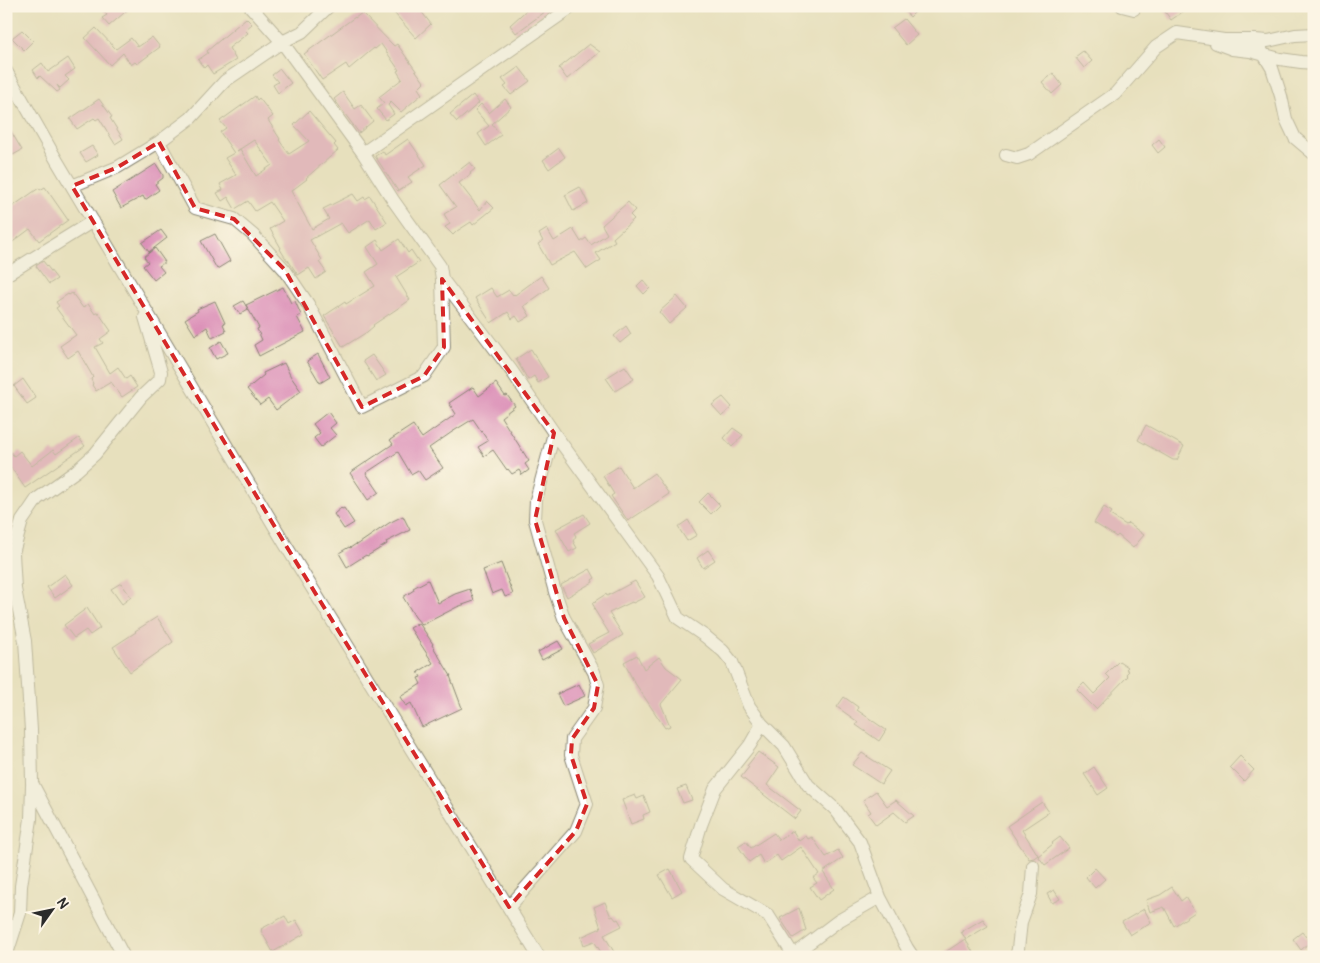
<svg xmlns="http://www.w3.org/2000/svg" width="1320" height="963" font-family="Pangolin,sans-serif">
	<rect width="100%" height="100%" fill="#fcf5e5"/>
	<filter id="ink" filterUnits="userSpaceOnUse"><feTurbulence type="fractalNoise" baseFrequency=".02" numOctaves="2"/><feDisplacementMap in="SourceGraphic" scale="10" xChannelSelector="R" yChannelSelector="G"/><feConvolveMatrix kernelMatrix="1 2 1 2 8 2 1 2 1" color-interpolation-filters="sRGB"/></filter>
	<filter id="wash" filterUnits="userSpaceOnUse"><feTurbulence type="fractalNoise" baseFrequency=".0096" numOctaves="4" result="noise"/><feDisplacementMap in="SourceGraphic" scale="20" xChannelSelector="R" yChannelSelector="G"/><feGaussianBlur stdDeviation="1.12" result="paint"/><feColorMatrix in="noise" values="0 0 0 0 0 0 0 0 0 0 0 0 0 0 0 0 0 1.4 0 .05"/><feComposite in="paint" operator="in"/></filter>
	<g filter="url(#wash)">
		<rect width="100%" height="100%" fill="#e7e0bd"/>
		<g id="blocks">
			<path fill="#da8bb6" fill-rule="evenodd" d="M100,6H132L109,26L102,18L107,15Z
				M388,6H417L431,24L416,38Z
				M531,6H553L516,33L510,25Z
				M900,6H921L910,17Z
				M1161,6H1191L1171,20Z
				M362,13L394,46L397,44L424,82L418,88L422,94L401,112L391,102L388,105L394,114L386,120L377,109L384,103L379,97L402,79L397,71L399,70L381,44L375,49L374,48L349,69L346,64L322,80L304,54L355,17V18Z
				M246,18L252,24L245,30L248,33L229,48L236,60L213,74L207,65L204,68L198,60L208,53L207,51Z
				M904,19L917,35L906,45L892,28Z
				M96,28L116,49L131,38L138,47L152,37L160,47L137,64L135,62L131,65L123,53L110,65L85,38Z
				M22,30L33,41L24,50L12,38Z
				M589,44L600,52L567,79L559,68Z
				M1083,51L1092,61L1084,68L1075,57Z
				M68,58L75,69L65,76L69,80L60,88L57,85L60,90L57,92L40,76L38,78L33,70L42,63L48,72Z
				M519,67L530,81L511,95L504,87L507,85L502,79Z
				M280,69L291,83L278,93L273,85L278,82L272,75Z
				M1053,73L1062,85L1052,94L1042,82Z
				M343,92L355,109L361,105L373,121L359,133L334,99Z
				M473,95L479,103L457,122L450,114Z
				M255,96L257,100L259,98L273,116L268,120L280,139L279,140L289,154L309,141L294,125L309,111L336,143L334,145L338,150L306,178L307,179L291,191L312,229L329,219L323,209L353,194L358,201L364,197L365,199L370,196L387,222L376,229L370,219L348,233L341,223L310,240L322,260L319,262L326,272L316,279L309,268L298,275L288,260H287L283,254L280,249L281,248L270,229L283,221L270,202L255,211L248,201L235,209L228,197L222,201L217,193L223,190L220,184L236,175L225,158L234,153L220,132L226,128L220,121ZM254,140L272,165L256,176L240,149L237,151Z
				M99,99L112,117L110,118L123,139L115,144L99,118L96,120L94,118L77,129L70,119Z
				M505,99L511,107L492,124L501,135L486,146L478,134L489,126L475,110L481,104L489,113Z
				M6,123L22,150L13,155L6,143Z
				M408,139L426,165L408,177L412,182L398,191L375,156L383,151L385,155Z
				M1159,139L1165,147L1158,153L1152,145Z
				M92,146L98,155L86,162L80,153Z
				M559,148L565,157L549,169L543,160Z
				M470,162L475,169L470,173L471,174L459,183L480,210L487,201L494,208L473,225L471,222L457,231L453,235L445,227L450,224L444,214L456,207L440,185Z
				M156,164L163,175V178L155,184L159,190L145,200L143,196L121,208L112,192Z
				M45,187L68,220L39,241L30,229L10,244L6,239V211L39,188L40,190Z
				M580,187L588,203L573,211L565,195Z
				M628,202L635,210L630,215L634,219L613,238L615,241L596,253L601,260L587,269L575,252L550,265L538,244L543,241L539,234L547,229L554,241L573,229L581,242L586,238L591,245L607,234L602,225Z
				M161,230L167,238L149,252L142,243Z
				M215,234L230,261L217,269L201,241Z
				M399,239L408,253L411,250L419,262L396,277L410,300L373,325L374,326L367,332L343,347L324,316L345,302L346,304L375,286L366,272L378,264L367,247L377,240L383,250Z
				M155,248L165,262L159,266L164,272L154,280L143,266L148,262L144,257Z
				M43,261L57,279L49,284L36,266Z
				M541,276L549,288L524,306L530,316L520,322L516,316L512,319L508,312L491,323L475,298L491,288L497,297L509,290L513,295L514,294L515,295Z
				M643,280L650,288L644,294L637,286Z
				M283,287L291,303L295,301L301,315L297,317L305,332L259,356L254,345L262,340L257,329L259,328L246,305Z
				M72,293L83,308L88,304L95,314L98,312L111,331L100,339L103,343L95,347L110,373L118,367L126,379L130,376L137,387L122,397L111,382L96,391L92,385L93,384L91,379L93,377L78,351L68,358L60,346L76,335L56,308L59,306L56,302L68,294L69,295Z
				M677,296L687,308L669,324L659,312Z
				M215,301L225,323L223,324L226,331L212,338L207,327L195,335L185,319L198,311L197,309Z
				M243,301L248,309L240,314L234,306Z
				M626,326L631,334L620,343L614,336Z
				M221,341L228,353L216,359L210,348Z
				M531,349L548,377L538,383L534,376L528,380L516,359Z
				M318,354L330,377L320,383L307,361Z
				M372,355L386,375L376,381L363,361Z
				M284,363L291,377L301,391L276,410L268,399L260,405L247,389L264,375L263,373Z
				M625,366L634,379L615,391L606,378Z
				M23,379L36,398L27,404L14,386Z
				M496,383L505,396L507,395L515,406L501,417L529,461L525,464L529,470L522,475L519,470L512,474L508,469L507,470L493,450L484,456L478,447L488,441L473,419L452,432L429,448L443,468L425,480L418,470L411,474L398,452L366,473L379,492L368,500L350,473L393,444L390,440L413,425L422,438L456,414L449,403L473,387L479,396Z
				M723,397L732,407L722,416L712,405Z
				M328,412L336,423L330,428L336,435L321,447L314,438L320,433L313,424Z
				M1146,425L1184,446L1177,460H1173L1138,440Z
				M733,428L743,435L732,447L724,438Z
				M79,438L85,446L25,488L10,466L6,469V447L14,456L20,451L32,466L53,450L56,454Z
				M619,466L633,488L654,473L669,494L628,521L611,496L614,494L603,476Z
				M708,493L720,505L711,514L699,502Z
				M1104,507L1112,512L1110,515L1126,525L1128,523L1144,535L1133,548L1118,535L1116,537L1115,536L1094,523Z
				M341,508L342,509L344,508L354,523L344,529L334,514Z
				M584,514L590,523L574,533L576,536L573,541L577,548L569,552L556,529Z
				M403,516L410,530L386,542L387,544L374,552L367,556L366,555L347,567L339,553L349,547L350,548L356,544L357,545L389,523Z
				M688,520L697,535L687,541L678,527Z
				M708,550L715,560L703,568L697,558Z
				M501,563L513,594L505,597L502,590L492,594L483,570Z
				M590,569L595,578L592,580L593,582L567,597L561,585Z
				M65,574L73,585L55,598L47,587Z
				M428,580L438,603L455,594L470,589L474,601L457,607L422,625L415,617L403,597L414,590L413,588Z
				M635,581L645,597L633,603L632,602L609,613L623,635L593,653L588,644L609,633L594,609L595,608L592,603L596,602L595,601L606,594L607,596Z
				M121,583L131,597L122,604L111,589Z
				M87,608L100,628L90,635L86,630L74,638L64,625Z
				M157,617L173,642L130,672L113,647L136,632L135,631Z
				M419,623L433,644L432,645L451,676H450L462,708L422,727L411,703L406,706L400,697L421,684L418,678L421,677L418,672L433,663L410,628Z
				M558,641L563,649L542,660L538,652Z
				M637,655L644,669L659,657L666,667L682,679L661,704L670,726L665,728L633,680L624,662Z
				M1119,661L1128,667L1126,669L1129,671L1126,674L1128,676L1096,709L1077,690L1084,683L1094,694L1110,678L1106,674Z
				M579,684L585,696L563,706L557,694Z
				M844,697L858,707L857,710L886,730L879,741L856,725L858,722L837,707Z
				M758,752L779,767L767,785L801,811L795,819L741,777L749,767L747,766Z
				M862,753L890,771L881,784L852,765Z
				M1240,756L1254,770L1244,781L1230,767Z
				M1094,767L1108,788L1098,795L1084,774Z
				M686,786L692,800L683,803L677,789Z
				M876,791L887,806L896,800L914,816L905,822L894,812L876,825L868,814L871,812L863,800Z
				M635,795L637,799L644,796L650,812L643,815L644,819L631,824L622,800Z
				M1042,802L1049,812L1022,830L1038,855L1034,858L1029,859L1007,826Z
				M793,831L799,841L806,836L808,839L812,837L826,857L838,850L843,858L823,872L834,889L819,900L810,887L817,883L813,878L819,874L801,847L781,861L777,855L764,864L759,855L749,862L738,846L746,841L751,848L774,833L779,840Z
				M1060,837L1069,848L1045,865L1038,856L1053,844L1052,843Z
				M1095,868L1105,879L1095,888L1086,877Z
				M670,869L682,891L672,897L659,875Z
				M1172,887L1181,901L1186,897L1195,912L1174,926L1164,907L1150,912L1146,900L1160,895Z
				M1054,890L1060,899L1052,903L1047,894Z
				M605,902L611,917L613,916L616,920L618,919L622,926L604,935L617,957H604L594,941L584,945L581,937L601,928L594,907Z
				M799,908L806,930L793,938L780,918Z
				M1144,909L1151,922L1130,935L1122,922Z
				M285,916L289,924L296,920L304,934L273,952L261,931L262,930L261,929Z
				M983,919L988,926L966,939L961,932Z
				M1302,932L1310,942L1301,950L1293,939Z
				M965,939L976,957H938Z"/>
		</g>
	</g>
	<g filter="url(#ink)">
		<use href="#blocks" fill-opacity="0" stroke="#898674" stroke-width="1"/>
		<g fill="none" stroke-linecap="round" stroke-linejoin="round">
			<g stroke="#898674" stroke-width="14">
				<path id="minor" d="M250,6L282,42L363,153L393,200L440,266L442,279L511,370L554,433L658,576L678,618L706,637L723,651L732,662L749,706L762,724L784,746L808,785L835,809L860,842L880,897L907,948L913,957
					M1122,6L1134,9
					M1314,34L1295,35L1268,41L1255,40L1272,68L1281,96L1286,119L1295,138L1314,154
					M1216,43L1232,49L1250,51L1280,59L1301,62L1314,63
					M6,71L57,161L285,544L539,957
					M159,142L195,208L234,219L253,235L285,270L308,304L362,407L424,376L444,347L442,279
					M363,153L573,6
					M1006,155L1017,158L1029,154L1115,94L1156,47L1177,33L1224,40H1255
					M72,186L118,167L159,142L191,118L225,81L282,42L302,32L329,6
					M6,275L93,221
					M762,724L750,745L715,789L701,825L691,859L723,889L768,915L789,948L793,955
					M509,907L576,831L587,804L571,755L572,739L594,708L598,685L594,672L564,618L555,592L535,520L536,500L554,433
					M6,957L20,913L21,886L31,819L32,785
					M124,957L32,783L31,730L25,641L15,589L13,553L22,521L37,499L76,471L95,454L141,397L160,379L161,372L145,317
					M793,957V955L838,921L880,897
					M1016,957L1018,949L1021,922L1031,894L1033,866"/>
			</g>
			<use href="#minor" stroke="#fff" stroke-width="12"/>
		</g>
	</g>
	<path d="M0 0H1320V963H0ZM159,142L195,208L234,219L285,270L362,407L424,376L444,347L442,279L554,433L535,520L564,618L598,685L594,708L572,739L571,755L587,804L576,831L509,907L285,544L72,186L118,167Z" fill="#e7e0bd" fill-opacity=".55" fill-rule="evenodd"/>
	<path fill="none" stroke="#d62828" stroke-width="4" stroke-dasharray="10 6" stroke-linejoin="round" d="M159,142L195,208L234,219L285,270L362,407L424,376L444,347L442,279L554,433L535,520L564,618L598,685L594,708L572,739L571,755L587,804L576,831L509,907L285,544L72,186L118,167Z"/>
	<rect width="1320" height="963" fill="none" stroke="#fcf5e5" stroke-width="25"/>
	<g transform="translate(52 910) rotate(57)" stroke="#fcf5e5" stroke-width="4" paint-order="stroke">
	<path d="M0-4L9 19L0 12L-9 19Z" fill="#2b2b2b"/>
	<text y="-8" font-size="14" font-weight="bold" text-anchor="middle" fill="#2b2b2b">N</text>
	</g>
</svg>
